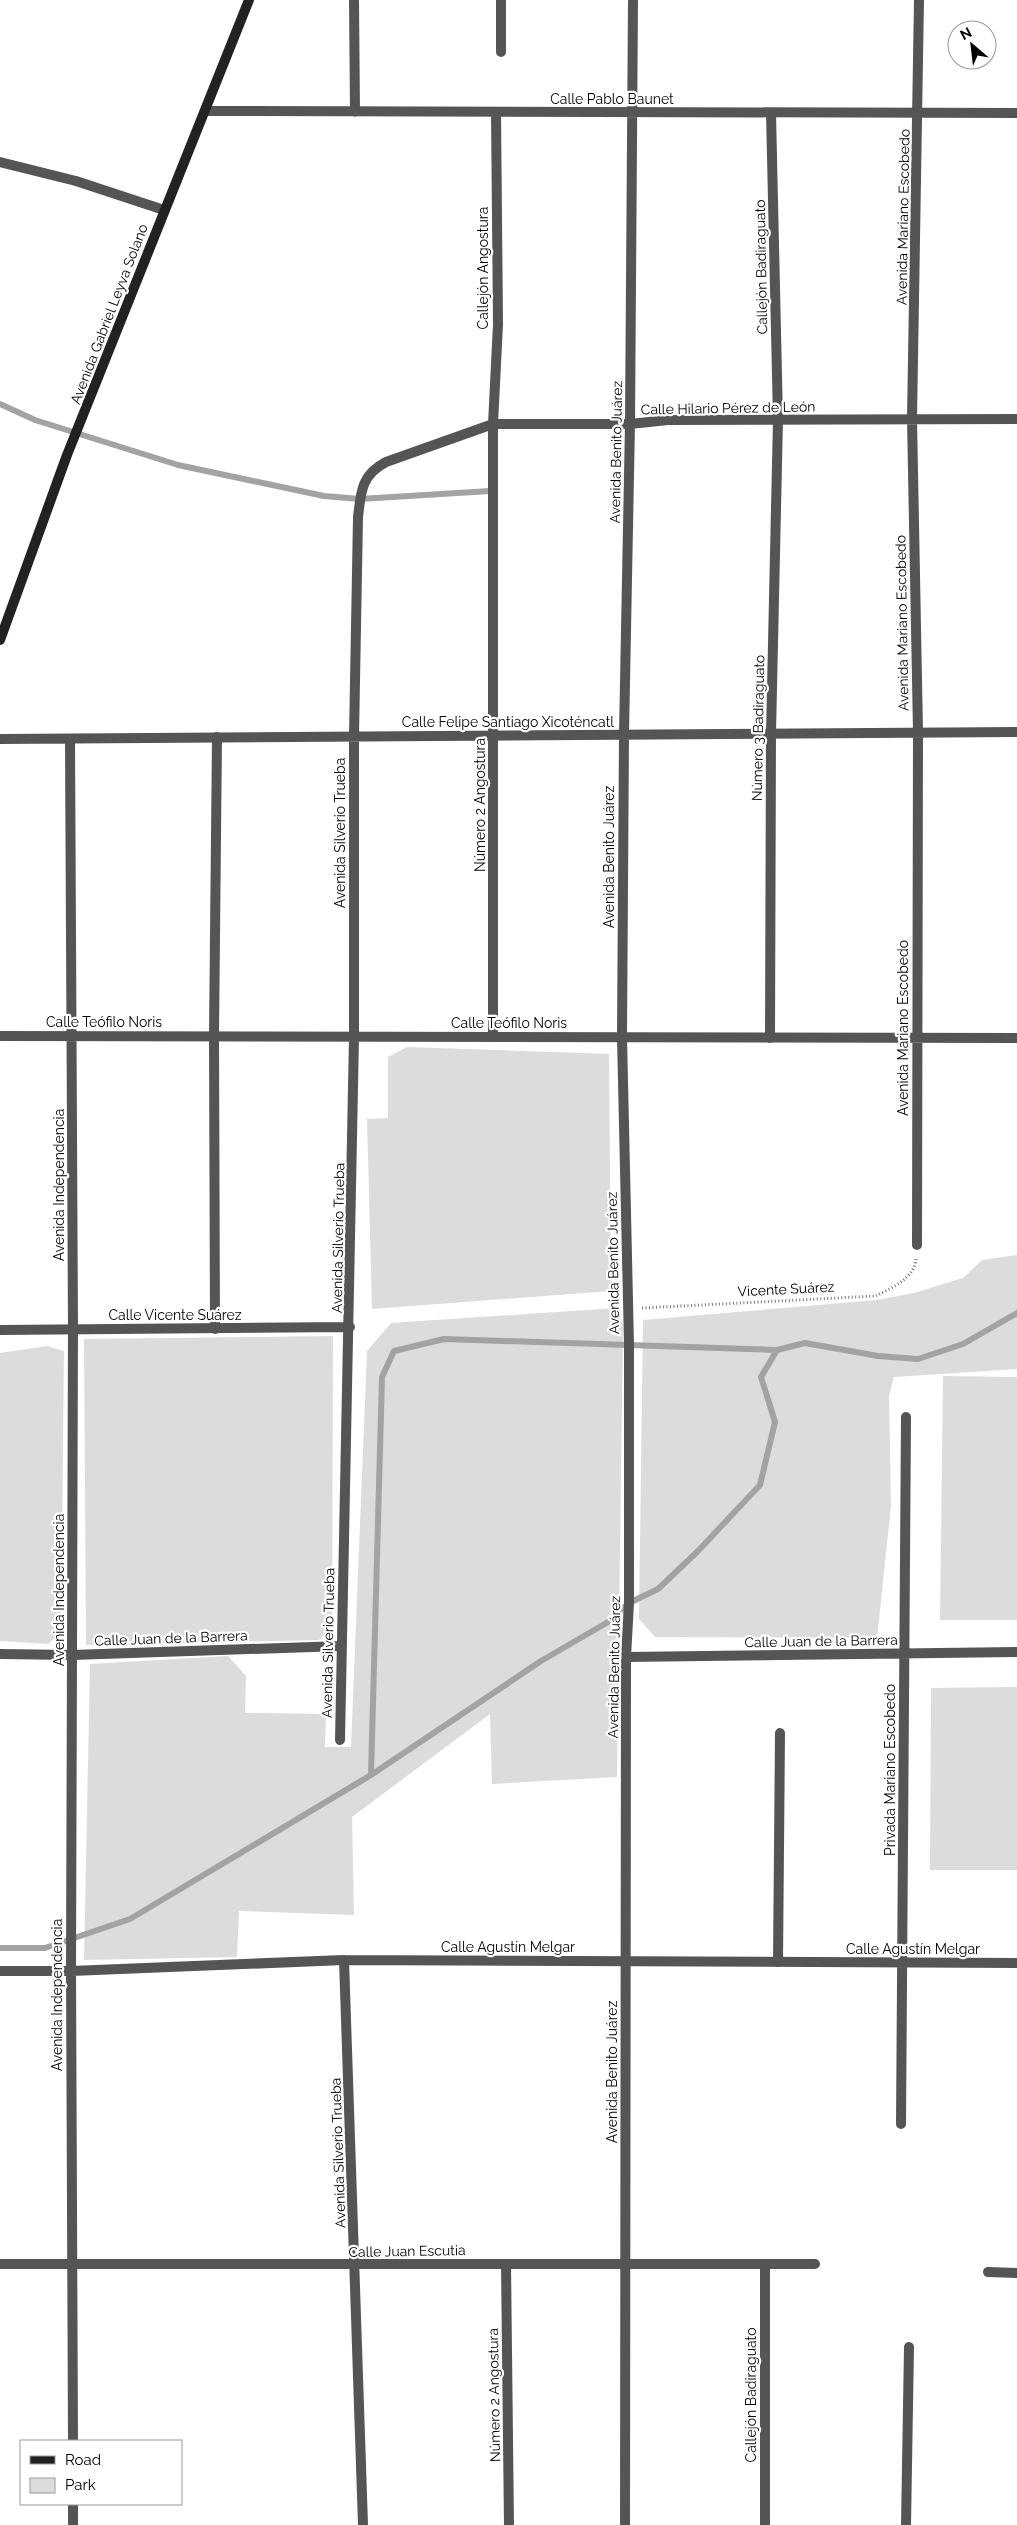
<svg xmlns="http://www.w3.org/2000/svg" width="1017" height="2525" font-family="Raleway,sans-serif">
	<rect width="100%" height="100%" fill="#fff"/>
	<path fill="#dcdcdc" d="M407,1047L609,1054L611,1291L372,1309L367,1119L388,1118V1057Z
		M1017,1255V1369L894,1377L889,1396L891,1506L877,1638L655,1637L639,1619L643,1320L877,1300L914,1293L963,1278L982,1260Z
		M617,1308L623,1324L617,1777L492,1784L490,1714L352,1817L354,1915L239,1911L237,1957L84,1960L90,1664L228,1656L246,1676L245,1713L326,1714L325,1747H351L367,1351L391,1323Z
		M333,1336L332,1626L319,1640L86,1645L84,1339Z
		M47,1346L64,1351L61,1633L48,1644L0,1641V1353Z
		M943,1376L1017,1377V1620H940Z
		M1017,1687V1870H930L931,1688Z"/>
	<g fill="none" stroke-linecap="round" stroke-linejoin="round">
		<path stroke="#a3a3a3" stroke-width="6" d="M0,404L35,420L178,465L324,496L360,499L490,491
			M371,1775L382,1377L394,1351L444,1339L777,1350
			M0,1948H45L130,1919L371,1775L541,1661L608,1622L629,1603L658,1589L698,1551L760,1485L775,1422L761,1377L777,1350L805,1343L878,1356L918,1359L963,1344L1017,1313"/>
		<path stroke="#777" stroke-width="3" stroke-dasharray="1 2.5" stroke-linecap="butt" d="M642,1308L876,1296C891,1288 915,1278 916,1259"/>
		<path stroke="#555" stroke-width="10" d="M501,52V0
			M493,424V1037
			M770,1038L771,733L778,419L771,113
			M215,1329L214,1036L217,737
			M778,1962L780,1733
			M71,1971L73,1329
			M506,2264L509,2525
			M765,2264V2525"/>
		<path stroke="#555" stroke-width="10" d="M354,0L355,112
			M207,111L1017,113
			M0,162L76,181L164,210
			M493,424L498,324L496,112
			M0,739L1017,732
			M70,739L73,1329
			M0,1036L1017,1038
			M917,1245L918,732L912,419L919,0
			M0,1330L350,1327
			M0,1654L72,1655L342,1646
			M626,1657L1017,1652
			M340,1740L354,1037V736L358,517C361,492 361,475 386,462L493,424H630L668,420L1017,419
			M344,1960L363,2525
			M0,1971H71L344,1960L1017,1963
			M71,1971L73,2441
			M901,2124L906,1417
			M0,2264H815
			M988,2272L1017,2273
			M73,2504V2525
			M625,2525L626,1657L629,1603V1345L622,1037L624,734L630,424L633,0
			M906,2525L909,2347"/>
		<path stroke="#222" stroke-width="10" d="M0,640L67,455L249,0"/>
	</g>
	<g text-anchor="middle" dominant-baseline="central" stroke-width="4.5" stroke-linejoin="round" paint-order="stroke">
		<g font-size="14" fill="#000" stroke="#fff">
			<text x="612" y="99">Calle Pablo Baunet</text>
			<text transform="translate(903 217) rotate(-89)">Avenida Mariano Escobedo</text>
			<text transform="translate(761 267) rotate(-91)">Callejón Badiraguato</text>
			<text transform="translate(483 268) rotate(-90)">Callejón Angostura</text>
			<text transform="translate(109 314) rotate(-69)">Avenida Gabriel Leyva Solano</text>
			<text transform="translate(728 408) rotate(-1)">Calle Hilario Pérez de León</text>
			<text transform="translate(616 452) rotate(-89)">Avenida Benito Juárez</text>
			<text transform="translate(902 623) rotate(-91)">Avenida Mariano Escobedo</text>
			<text x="508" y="722">Calle Felipe Santiago Xicoténcatl</text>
			<text transform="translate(758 728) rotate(-89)">Número 3 Badiraguato</text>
			<text transform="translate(480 805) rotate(-90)">Número 2 Angostura</text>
			<text transform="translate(340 833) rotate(-90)">Avenida Silverio Trueba</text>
			<text transform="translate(609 857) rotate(-90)">Avenida Benito Juárez</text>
			<text x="104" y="1022">Calle Teófilo Noris</text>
			<text x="509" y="1023">Calle Teófilo Noris</text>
			<text transform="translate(903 1028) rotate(-90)">Avenida Mariano Escobedo</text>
			<text transform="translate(59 1185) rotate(-90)">Avenida Independencia</text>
			<text transform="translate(338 1238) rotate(-89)">Avenida Silverio Trueba</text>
			<text transform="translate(613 1263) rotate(-91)">Avenida Benito Juárez</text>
			<text transform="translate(786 1289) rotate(-3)">Vicente Suárez</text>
			<text x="175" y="1315">Calle Vicente Suárez</text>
			<text transform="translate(59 1590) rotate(-90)">Avenida Independencia</text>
			<text transform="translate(171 1638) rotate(-2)">Calle Juan de la Barrera</text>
			<text transform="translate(821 1641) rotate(-1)">Calle Juan de la Barrera</text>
			<text transform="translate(328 1643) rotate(-89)">Avenida Silverio Trueba</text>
			<text transform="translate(614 1667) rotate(-89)">Avenida Benito Juárez</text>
			<text transform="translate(890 1770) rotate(-90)">Privada Mariano Escobedo</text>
			<text x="508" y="1947">Calle Agustín Melgar</text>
			<text x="913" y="1949">Calle Agustín Melgar</text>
			<text transform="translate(57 1995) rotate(-90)">Avenida Independencia</text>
			<text transform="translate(612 2072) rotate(-90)">Avenida Benito Juárez</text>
			<text transform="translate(338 2153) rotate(-92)">Avenida Silverio Trueba</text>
			<text transform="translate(407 2251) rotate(-1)">Calle Juan Escutia</text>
			<text transform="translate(494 2395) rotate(-91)">Número 2 Angostura</text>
			<text transform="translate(751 2395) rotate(-90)">Callejón Badiraguato</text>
		</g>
	</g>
	<rect x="20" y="2440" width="162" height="65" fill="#ffffff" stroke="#999999"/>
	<rect x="30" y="2456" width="25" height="8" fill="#222222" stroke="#999999"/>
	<text x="65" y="2465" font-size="15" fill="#000000">Road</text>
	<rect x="30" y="2478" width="25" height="15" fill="#dcdcdc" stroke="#999999"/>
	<text x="65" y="2490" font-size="15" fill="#000000">Park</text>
	<g transform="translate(972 45) rotate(332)"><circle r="24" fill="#ffffff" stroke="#999999"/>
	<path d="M0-4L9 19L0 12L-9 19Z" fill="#000000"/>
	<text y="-8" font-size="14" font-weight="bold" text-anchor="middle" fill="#000000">N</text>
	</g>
</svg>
